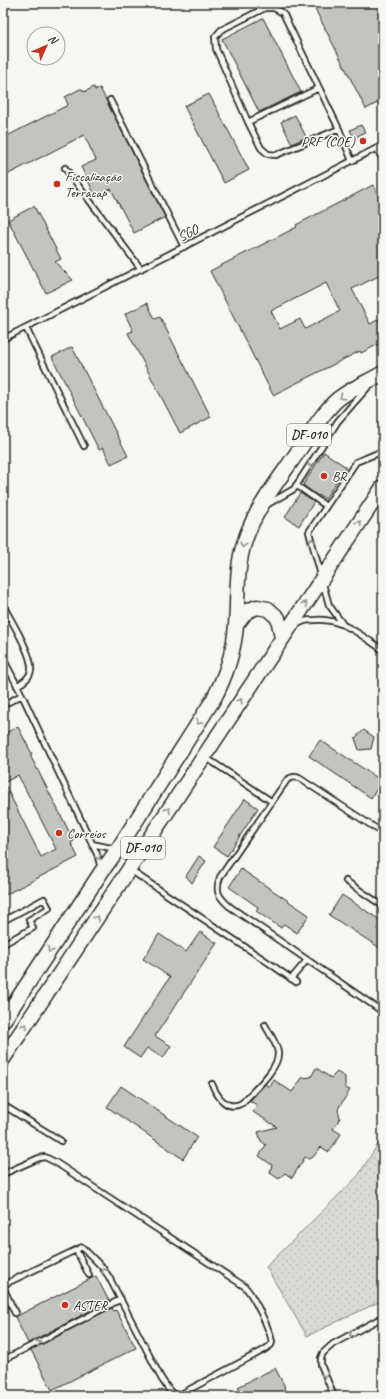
<svg xmlns="http://www.w3.org/2000/svg" width="386" height="1399" font-family="Caveat,sans-serif">
	<defs>
		<pattern id="grass-dots" width="8" height="8" patternUnits="userSpaceOnUse"><rect width="8" height="8" fill="#d9d9d5"/><path d="M2 2h.1M6 6h.1" fill="none" stroke="#babab7" stroke-width="1.8" stroke-linecap="round"/></pattern>
	</defs>
	<rect width="100%" height="100%" fill="#f6f6f2"/>
	<filter id="ink" filterUnits="userSpaceOnUse"><feTurbulence type="fractalNoise" baseFrequency=".025" numOctaves="2"/><feDisplacementMap in="SourceGraphic" scale="8" xChannelSelector="R" yChannelSelector="G"/><feConvolveMatrix kernelMatrix="1 2 1 2 8 2 1 2 1" color-interpolation-filters="sRGB"/></filter>
	<g filter="url(#ink)">
		<path fill="url(#grass-dots)" stroke="#828280" d="M383,1136V1300L307,1336L266,1267L358,1176Z"/>
		<path fill="#c3c3c0" stroke="#2b2b2b" fill-rule="evenodd" d="M312,3H383V100L366,109Z
			M263,18L301,92L259,112L222,39Z
			M94,87L95,90L100,88L165,217L134,233L111,189L96,197L81,167L96,160L84,135L3,177V138L68,105L65,97L80,89H82L84,92Z
			M209,94L249,170L224,183L184,106Z
			M295,115L306,137L292,144L281,122Z
			M361,125L365,132L354,138L350,130Z
			M373,185L383,205V274L352,289L370,324L383,317V342L361,353L360,351L273,395L210,271L297,227L296,225ZM326,283L340,311L305,329L300,319L280,329L271,311Z
			M34,206L61,259L55,262L73,280L46,293L8,220Z
			M147,303L155,319L160,317L211,417L180,433L128,333L133,331L125,314Z
			M72,347L128,456L111,464L103,448L99,450L52,357Z
			M324,452L346,467L325,499L319,495L318,496L303,485Z
			M300,493L314,502L299,526L285,517Z
			M18,727L32,754L30,755L74,841L71,843L78,857L3,896V734ZM18,775L56,849L41,857L4,783Z
			M364,730L374,737L371,749L359,750L355,738Z
			M320,740L382,781L371,798L309,756Z
			M245,799L258,808L227,856L213,847Z
			M199,856L206,861L192,883L186,876Z
			M241,869L309,915L297,933L284,924L281,928L256,911L258,907L229,887Z
			M342,895L383,922V950L329,915Z
			M200,932L217,943L155,1036L171,1046L163,1058L147,1048L140,1058L124,1047L170,977L143,959L159,934L186,952Z
			M316,1068L331,1078L337,1072L345,1077V1088L350,1090L338,1109L340,1118L333,1129L341,1134L329,1152L321,1147L313,1157L309,1159L305,1157L292,1178L285,1173L279,1179L270,1173L272,1165L259,1156L266,1145L261,1141L258,1132L277,1127L253,1112L257,1105L250,1101L265,1084L270,1087L274,1080L292,1092L302,1078L311,1077Z
			M121,1086L197,1137L183,1159L107,1107Z
			M96,1276L109,1301L28,1343L15,1317Z
			M112,1308L114,1311L116,1310L136,1348L52,1390L31,1350Z
			M275,1368L284,1385L286,1396H242L238,1387Z"/>
		<g fill="none" stroke-linecap="round" stroke-linejoin="round">
			<g stroke="#2b2b2b" stroke-width="8">
				<path id="service" d="M110,100L184,247
					M248,122L319,88
					M339,129L276,155L268,154L261,148L248,122L216,49L215,37L221,30L265,8H274L283,13L339,129L352,161
					M377,149L383,160
					M65,168L141,269
					M26,328L84,446
					M3,339L383,145
					M296,485L326,506
					M268,504L294,489L338,421L368,387
					M321,575L309,532L356,462L383,451
					M323,584L329,605L342,623
					M3,605C10,619 33,655 31,670C30,678 23,682 17,686
					M298,624C304,620 309,620 316,620C342,618 362,636 383,650
					M3,658L22,695L97,854L101,868
					M3,705L22,695
					M205,757L271,801
					M383,833L299,778C294,776 291,777 287,780L220,877C215,891 218,896 229,906L383,1012
					M92,844L116,849
					M130,870L269,963L296,982
					M346,881L383,906
					M3,921L44,899L49,908L29,920L33,928L3,944
					M291,979L307,960
					M212,1084C217,1096 227,1112 242,1103C253,1091 279,1069 278,1053C277,1043 269,1033 265,1025
					M3,1105L61,1141
					M3,1174L39,1158L45,1157L55,1162L244,1286C253,1294 270,1330 272,1342L271,1345L264,1350L179,1395H174L169,1390L161,1378L109,1277L102,1267L82,1247L3,1285
					M76,1250L89,1275
					M3,1287L15,1313
					M3,1360L41,1341L121,1299
					M334,1396L321,1365V1358L323,1353L333,1344L383,1317"/>
			</g>
			<g stroke="#2b2b2b" stroke-width="17">
				<path id="primary" d="M236,625L247,611L257,607L268,609L278,618L282,638
					M3,1021L102,871L118,849L213,700C226,676 234,652 236,625C238,602 236,579 241,555C249,515 277,483 299,450C311,433 322,413 338,399C352,388 368,382 383,373
					M3,1059L383,487"/>
			</g>
			<use href="#service" stroke="#f6f6f2" stroke-width="4.5"/>
			<use href="#primary" stroke="#f6f6f2" stroke-width="14"/>
		</g>
		<defs><path id="oneway-chevron" d="M-2-3.5L2.5 0L-2 3.5" fill="none" stroke-width="1.6" stroke-linecap="round" stroke-linejoin="round"/></defs>
		<g stroke="#90908e">
			<use href="#oneway-chevron" transform="translate(342 397) rotate(143)"/>
			<use href="#oneway-chevron" transform="translate(310 464) rotate(124)"/>
			<use href="#oneway-chevron" transform="translate(359 523) rotate(-56)"/>
			<use href="#oneway-chevron" transform="translate(312 541) rotate(-105)"/>
			<use href="#oneway-chevron" transform="translate(243 545) rotate(106)"/>
			<use href="#oneway-chevron" transform="translate(305 604) rotate(-56)"/>
			<use href="#oneway-chevron" transform="translate(240 701) rotate(-56)"/>
			<use href="#oneway-chevron" transform="translate(199 722) rotate(123)"/>
			<use href="#oneway-chevron" transform="translate(168 810) rotate(-56)"/>
			<use href="#oneway-chevron" transform="translate(98 857) rotate(70)"/>
			<use href="#oneway-chevron" transform="translate(97 918) rotate(-56)"/>
			<use href="#oneway-chevron" transform="translate(50 950) rotate(123)"/>
			<use href="#oneway-chevron" transform="translate(25 1026) rotate(-56)"/>
			<use href="#oneway-chevron" transform="translate(104 1271) rotate(-127)"/>
			<use href="#oneway-chevron" transform="translate(352 1334) rotate(152)"/>
			<use href="#oneway-chevron" transform="translate(38 1343) rotate(-27)"/>
			<use href="#oneway-chevron" transform="translate(325 1375) rotate(67)"/>
		</g>
	</g>
	<g fill="#c8321e" stroke="#f6f6f2" stroke-width="1.5">
		<circle cx="363" cy="141" r="4"/>
		<circle cx="57" cy="184" r="4"/>
		<circle cx="324" cy="476" r="4"/>
		<circle cx="59" cy="833" r="4"/>
		<circle cx="65" cy="1305" r="4"/>
	</g>
	<g text-anchor="middle" dominant-baseline="central" stroke-width="3" stroke-linejoin="round" paint-order="stroke">
		<g fill="#f6f6f2" stroke="#686867" stroke-width="1">
			<rect x="287" y="424" width="44" height="22" rx="3"/>
			<rect x="121" y="837" width="44" height="22" rx="3"/>
		</g>
		<g font-size="13" font-weight="bold" fill="#2b2b2b">
			<text x="309" y="435">DF-010</text>
			<text x="143" y="848">DF-010</text>
		</g>
		<g font-size="14" fill="#2b2b2b" stroke="#f6f6f2" text-anchor="start">
			<text x="355" y="141" text-anchor="end">PRF (COE)</text>
			<text x="65" y="176">Fiscalização<tspan x="65" dy="16">Terracap</tspan></text>
			<text x="332" y="476">BR</text>
			<text x="67" y="833">Correios</text>
			<text x="73" y="1305">ASTER</text>
		</g>
		<g font-size="14" fill="#2b2b2b" stroke="#f6f6f2">
			<text transform="translate(188 233) rotate(-27)">SGO</text>
		</g>
	</g>
	<rect width="386" height="1399" fill="none" stroke="#f6f6f2" stroke-width="16"/>
	<rect x="8" y="8" width="370" height="1383" fill="none" stroke="#2b2b2b" stroke-width="1.5" filter="url(#ink)"/>
	<g transform="translate(46 46) rotate(45)"><circle r="19" fill="#f6f6f2" stroke="#a5a5a2"/>
	<path d="M0-3L7 15L0 10L-7 15Z" fill="#c8321e"/>
	<text y="-6" font-size="11" font-weight="bold" text-anchor="middle" fill="#2b2b2b">N</text>
	</g>
</svg>
